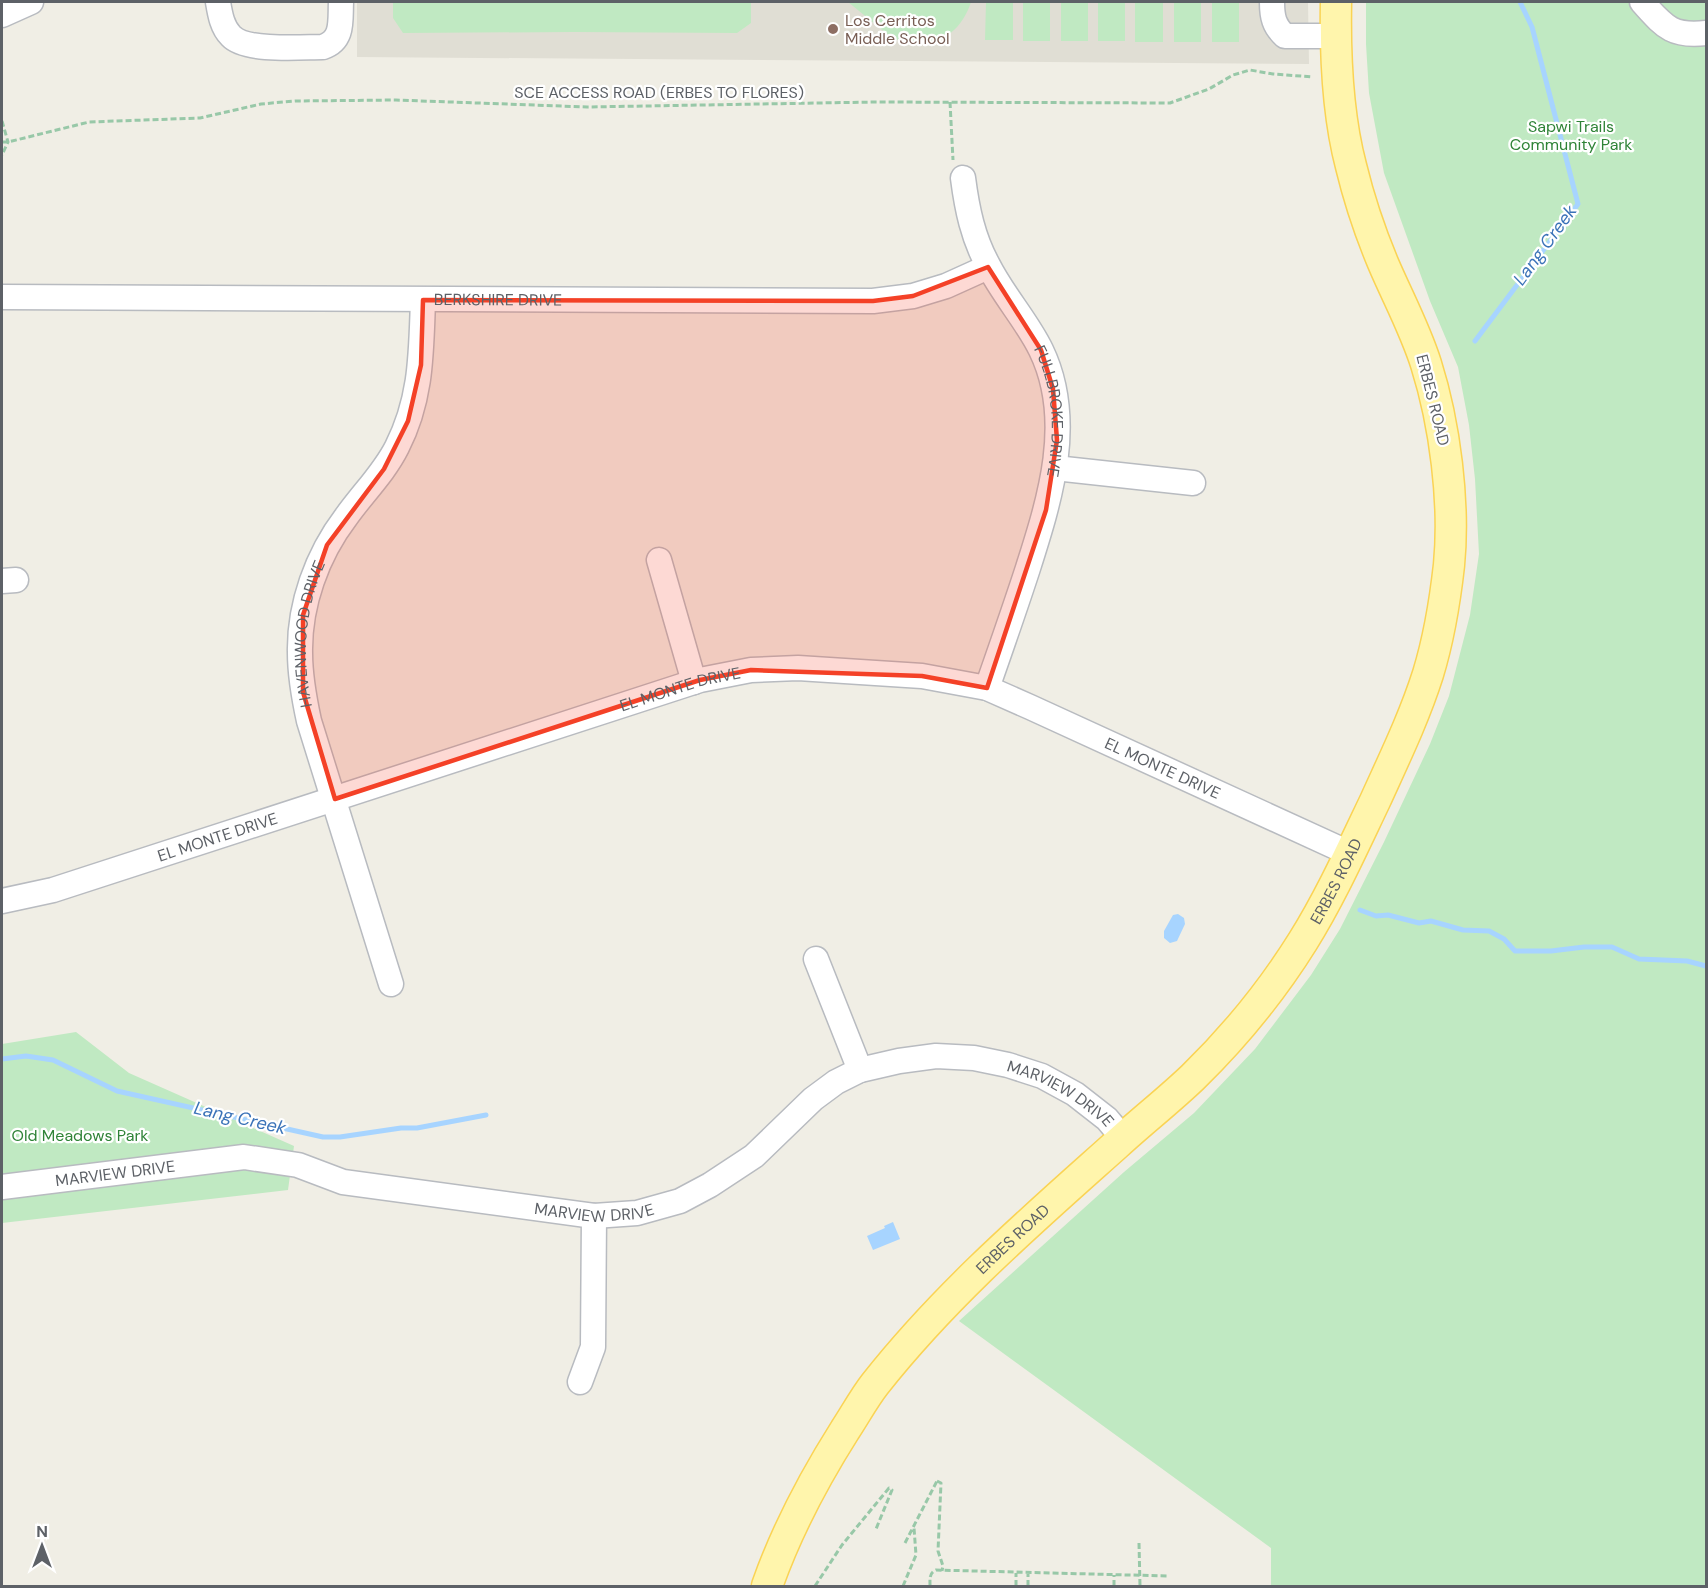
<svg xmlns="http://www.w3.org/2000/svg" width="1708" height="1588" font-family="'DM Sans',sans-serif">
	<rect width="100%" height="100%" fill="#f0eee5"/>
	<path fill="#e0ded4" d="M357,2H1308L1309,64L357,57Z"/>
	<path fill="#c0e9c2" d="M393,2H751V23L737,33L574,32L403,33L393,18Z
		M848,2H971C959,39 927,53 891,37Z
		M986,2H1013V40H985Z
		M1023,2H1050V41H1023Z
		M1061,2H1088V41H1061Z
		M1098,2H1125V41H1098Z
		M1135,2H1163V42H1135Z
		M1174,2H1201V42H1174Z
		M1212,2H1239V42H1212Z
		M1366,2H1706V1586H1271V1548L959,1321L1124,1172L1194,1113L1255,1049L1311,975L1340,929L1384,842L1430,744L1449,696L1470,615L1479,554L1475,479L1469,425L1458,367L1430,301L1384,173L1369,93L1366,44Z
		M76,1032L129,1073L294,1146L288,1190L2,1223V1044Z"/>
	<path fill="#a7d4ff" d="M1178,914L1184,918L1185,924L1177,941L1170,943L1164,938V931L1173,915Z
		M893,1222L900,1239L873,1250L867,1236L885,1228L884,1226Z"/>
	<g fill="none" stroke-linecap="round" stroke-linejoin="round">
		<path stroke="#a7d4ff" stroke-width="5" d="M1475,341L1578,204L1532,27L1520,2
			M1360,910L1376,916L1388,915L1419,923L1431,921L1463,930L1489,931L1504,939L1515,951H1551L1584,947H1612L1639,959L1687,961L1706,966
			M2,1059L26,1056L53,1060L117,1091L323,1137H340L401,1128H417L486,1115"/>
		<g stroke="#b8bbc0" stroke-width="27">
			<g id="minor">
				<path d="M218,2C220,14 222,27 231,36C246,52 302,47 323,47C344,40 340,20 341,2"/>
				<path d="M1272,2C1272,17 1274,26 1285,36H1335"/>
				<path d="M1642,2C1664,26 1671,37 1706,33"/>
				<path d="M2,15L31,2"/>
				<path id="s1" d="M963,178C967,209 973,238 988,265C1003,295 1027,321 1041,350C1075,420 1050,499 1028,568C1015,608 1001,648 987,688"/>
				<path id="s2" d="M2,297L873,301L913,296L946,286L988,267"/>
				<path d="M1055,468L1193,483"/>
				<path d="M659,560L694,682"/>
				<path d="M2,581L16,580"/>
				<path id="s3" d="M2,901L53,890L700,680L751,670L798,668L922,676L987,688L1030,707L1351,854"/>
				<path d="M816,959L860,1070"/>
				<path id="s4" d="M391,984L309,721C304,698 300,676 300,653C299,605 317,555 346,517C363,493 384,473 397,447C422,398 421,352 423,300"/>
				<path id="s5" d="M2,1187L244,1157L298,1165L343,1182L594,1216L637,1213L680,1201L710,1185L754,1156L813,1099L836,1082L860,1070L899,1061L936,1056L974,1058L1008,1065L1042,1076L1075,1094L1107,1119L1123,1138"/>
				<path d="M580,1382L593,1347L594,1216"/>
			</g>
		</g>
		<g stroke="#fad354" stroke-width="33">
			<g id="major">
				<path id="s6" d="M767,1586C786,1532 814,1479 845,1430C855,1415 864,1398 875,1384C946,1294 1032,1220 1117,1144C1142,1121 1169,1100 1193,1077C1234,1037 1273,989 1303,941C1330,898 1353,847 1375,801C1394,759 1414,718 1428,674C1439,638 1445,601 1449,565C1455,503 1445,424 1426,364C1415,329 1397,296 1383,263C1370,232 1359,199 1351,166C1337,113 1335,56 1336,2"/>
			</g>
		</g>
		<path stroke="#98c8a8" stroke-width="3" stroke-dasharray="6 3" stroke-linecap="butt" d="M950,102L953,160
			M2,121L8,142L2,155
			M2,142H8L89,122L200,118L261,104L295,101L396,100L587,107L876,102L1170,103L1209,89L1233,75L1250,70L1273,74L1313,77
			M937,1481L941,1483L938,1551L943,1566L942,1571
			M905,1543L937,1481
			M1139,1543L1140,1586
			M815,1586L842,1545L889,1488L892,1490L876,1529
			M903,1586L916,1555L914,1528
			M930,1586C930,1579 929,1573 936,1570L1168,1576
			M1016,1586V1573
			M1028,1586V1573
			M1114,1586V1575"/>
		<use href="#minor" stroke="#fff" stroke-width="24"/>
		<use href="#major" stroke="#fff5ac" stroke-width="30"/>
	</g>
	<path fill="#f44127" fill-opacity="0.2" stroke="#f44127" stroke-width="4.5" stroke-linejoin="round" d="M988,267L1041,350L1053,389L1057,440L1046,510L987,688L922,676L751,670L700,680L335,799L303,692V615L327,545L384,469L408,421L421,365L423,300L873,301L913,296Z"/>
	<circle fill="#8d6e63" stroke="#fff" stroke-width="2" cx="833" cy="29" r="6"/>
	<g text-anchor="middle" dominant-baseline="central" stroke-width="4.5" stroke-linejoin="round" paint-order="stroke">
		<g font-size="16" fill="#785e54" stroke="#fff" text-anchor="start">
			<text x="845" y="20">Los Cerritos<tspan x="845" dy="18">Middle School</tspan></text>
		</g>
		<g font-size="16" fill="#5d6167" stroke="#fff">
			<text x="659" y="92">SCE ACCESS ROAD (ERBES TO FLORES)</text>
			<text stroke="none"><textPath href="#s2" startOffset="496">BERKSHIRE DRIVE</textPath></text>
			<text transform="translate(1433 400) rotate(76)">ERBES ROAD</text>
			<text stroke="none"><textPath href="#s1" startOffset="254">FULLBROKE DRIVE</textPath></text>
			<text stroke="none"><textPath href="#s4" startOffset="364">HAVENWOOD DRIVE</textPath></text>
			<text stroke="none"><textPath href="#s3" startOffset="711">EL MONTE DRIVE</textPath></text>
			<text stroke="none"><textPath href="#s3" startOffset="1215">EL MONTE DRIVE</textPath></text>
			<text stroke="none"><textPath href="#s3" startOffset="225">EL MONTE DRIVE</textPath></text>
			<text stroke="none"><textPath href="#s6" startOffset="916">ERBES ROAD</textPath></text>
			<text stroke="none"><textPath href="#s5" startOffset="1122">MARVIEW DRIVE</textPath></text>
			<text stroke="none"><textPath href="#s5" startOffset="114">MARVIEW DRIVE</textPath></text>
			<text stroke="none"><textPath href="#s5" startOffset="600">MARVIEW DRIVE</textPath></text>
			<text stroke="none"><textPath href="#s6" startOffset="430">ERBES ROAD</textPath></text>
		</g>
		<g font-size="16" fill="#2f8337" stroke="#fff">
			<text x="1571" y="126">Sapwi Trails<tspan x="1571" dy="18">Community Park</tspan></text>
			<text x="80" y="1135">Old Meadows Park</text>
		</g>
		<g font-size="18" font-style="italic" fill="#3b73b8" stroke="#fff">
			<text transform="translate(1545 245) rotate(-54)">Lang Creek</text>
			<text transform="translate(240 1118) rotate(13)">Lang Creek</text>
		</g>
	</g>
	<rect width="1708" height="1588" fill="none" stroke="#5d6167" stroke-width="6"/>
	<g transform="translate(42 1546)" stroke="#ffffff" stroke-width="4.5" paint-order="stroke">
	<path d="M0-4.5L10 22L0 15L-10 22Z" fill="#5d6167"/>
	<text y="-9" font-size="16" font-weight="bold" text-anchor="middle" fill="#5d6167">N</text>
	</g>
</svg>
